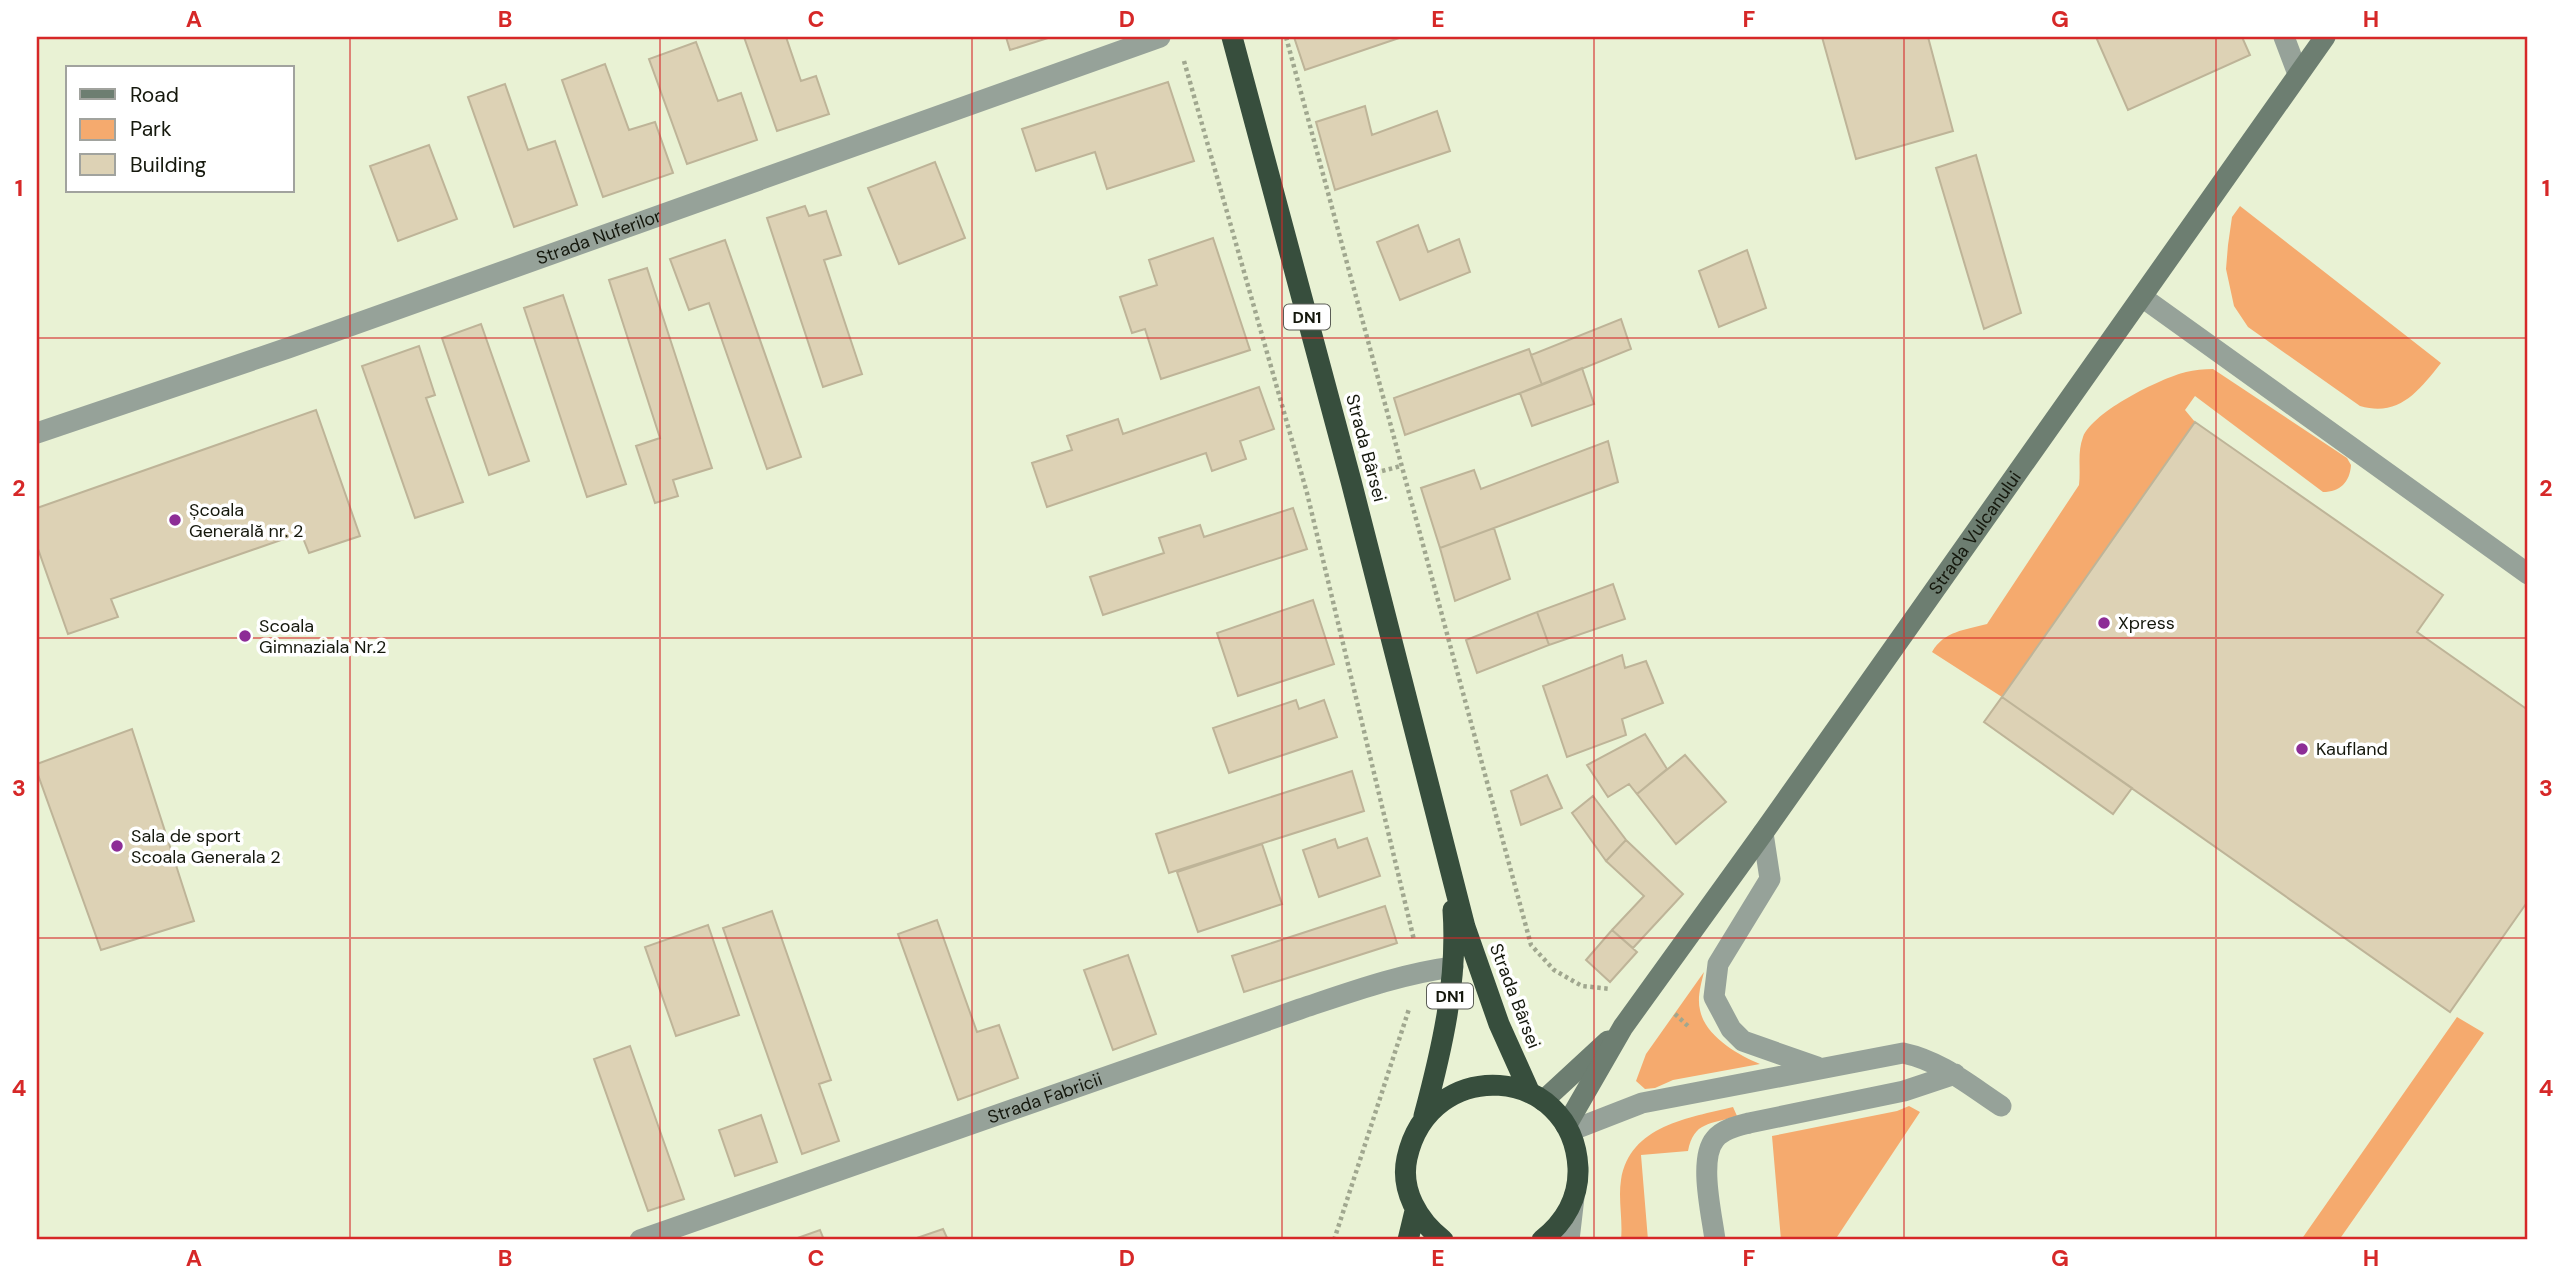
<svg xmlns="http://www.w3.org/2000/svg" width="2565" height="1277" font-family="'DM Sans',sans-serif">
	<rect width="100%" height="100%" fill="#e9f2d4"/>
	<path fill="#f5aa6e" d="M2240,206L2441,363C2418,392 2399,417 2360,406L2248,327L2234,306L2226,269L2228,245L2232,217Z
		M2213,369L2347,458L2351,465C2350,482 2340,492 2323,492L2195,396L2185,410L2195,422L2002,697L1932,652C1944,631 1965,630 1987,624L2079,485C2081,468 2077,453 2083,437C2094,411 2159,379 2186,372C2194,370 2204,369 2213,369Z
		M1704,972C1701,984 1697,998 1700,1010C1705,1036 1738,1055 1760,1064L1673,1080L1655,1088L1645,1089L1636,1081L1646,1054Z
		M2457,1017L2484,1033L2339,1240H2301Z
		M1909,1106L1920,1112L1835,1240H1781L1772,1136L1897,1111Z
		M1733,1107L1737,1116C1710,1125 1694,1121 1688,1151L1641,1155L1648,1240H1621C1623,1220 1618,1199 1621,1180C1630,1125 1689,1118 1733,1107Z"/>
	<path fill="#ddd2b5" stroke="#beb498" stroke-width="2" d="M744,37H786L801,81L816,76L829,114L777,131Z
		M1006,37H1051L1010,50Z
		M1294,37H1402L1305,70Z
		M1822,37H1928L1953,131L1856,159Z
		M2096,37H2242L2250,55L2128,110Z
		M696,42L718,101L741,93L757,140L687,164L649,59Z
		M605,64L629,130L655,122L673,173L603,197L562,80Z
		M1168,82L1194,161L1107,189L1095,152L1036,171L1022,129Z
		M505,84L528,150L555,141L577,205L514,227L468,97Z
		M1365,106L1372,135L1437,111L1450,151L1335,190L1316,122Z
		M429,145L457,219L398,241L370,166Z
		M1976,155L2021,313L1984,329L1936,168Z
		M935,162L965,238L899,264L868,188Z
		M805,206L809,216L826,211L841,255L824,260L862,374L823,387L767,218Z
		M1418,225L1428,252L1459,239L1470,272L1400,300L1377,242Z
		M1213,238L1250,350L1161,379L1145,329L1132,333L1120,297L1157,285L1149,260Z
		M725,240L801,457L767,469L709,303L689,310L670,259Z
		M1747,250L1766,308L1719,327L1699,271Z
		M647,268L712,468L673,480L678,496L655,503L636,446L660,438L609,280Z
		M563,295L626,484L587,497L524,308Z
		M1621,319L1631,349L1542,385L1531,355Z
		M481,324L529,461L489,475L442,338Z
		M419,346L435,395L426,398L463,502L415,518L362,366Z
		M1529,349L1542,385L1405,435L1394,398Z
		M1582,368L1594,404L1532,426L1520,393Z
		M1259,387L1274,429L1240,441L1246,459L1212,471L1206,453L1047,507L1032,463L1072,450L1067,436L1118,419L1123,434Z
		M316,410L360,536L309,553L301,533L111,599L118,617L68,634L37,546V508Z
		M2195,422L2443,595L2417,632L2528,710V901L2450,1012L2002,697Z
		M1608,441L1618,482L1440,548L1421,488L1474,470L1481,489Z
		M1293,508L1307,549L1103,615L1090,577L1164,553L1159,538L1200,525L1204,537Z
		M1494,528L1510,579L1455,601L1440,548Z
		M1613,584L1625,619L1549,645L1537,612Z
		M1313,600L1334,664L1238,696L1217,633Z
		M1537,612L1549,645L1477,673L1466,640Z
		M1622,655L1625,668L1646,661L1663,703L1622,719L1626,735L1567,757L1543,686Z
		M2002,697L2132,788L2113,814L1984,722Z
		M1296,700L1299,709L1324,700L1337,737L1229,773L1213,728Z
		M132,729L194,921L101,950L37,772V764Z
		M1645,734L1667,769L1637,794L1629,784L1608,797L1587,765Z
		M1685,755L1726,802L1676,844L1637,794Z
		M1352,771L1364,811L1169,873L1156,834Z
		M1547,775L1562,808L1521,825L1511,791Z
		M1593,796L1626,840L1606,861L1572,813Z
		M1367,838L1380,876L1319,897L1303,850L1335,839L1338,848Z
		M1626,840L1683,894L1633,948L1612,930L1644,896L1606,861Z
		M1262,844L1282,904L1198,932L1177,872Z
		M1385,906L1397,943L1244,992L1232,956Z
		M772,911L831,1080L819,1084L839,1141L802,1154L723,928Z
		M937,920L977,1032L999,1025L1018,1078L958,1100L898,934Z
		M708,925L739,1015L676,1036L645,947Z
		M1612,930L1637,952L1610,982L1586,960Z
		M1128,955L1156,1034L1113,1050L1084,970Z
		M630,1046L684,1199L648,1211L594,1059Z
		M761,1115L777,1162L735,1176L719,1130Z
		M943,1229L948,1240H911Z
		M820,1230L824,1240H792Z"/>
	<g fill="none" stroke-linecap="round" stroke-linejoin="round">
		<path stroke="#a0a78f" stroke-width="4.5" stroke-dasharray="3.5 3.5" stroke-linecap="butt" d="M1286,37L1531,945L1554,970L1582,986L1611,989
			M1184,61L1307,493L1414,940
			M1382,471L1401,466
			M1675,1014L1689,1027
			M1334,1240L1409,1009"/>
		<path stroke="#96a299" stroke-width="21" d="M2142,297L2528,574
			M1763,833L1770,879L1718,964L1714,997L1731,1029L1743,1041L1817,1067
			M1570,1131L1642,1103L1903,1053C1941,1061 1969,1085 2001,1106
			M1715,1240C1712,1215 1698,1159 1715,1139C1723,1129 1738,1126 1749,1123L1904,1091L1955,1074"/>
		<g stroke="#96a299" stroke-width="21">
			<path d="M2284,37L2298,74"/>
			<path id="s1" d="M37,433L288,348L1160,37"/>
			<path id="s2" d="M640,1240L1300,1009C1351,992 1400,974 1453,967"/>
			<path d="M1569,1240L1574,1197"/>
		</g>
		<g stroke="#6d7e71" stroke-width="21">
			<path d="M1543,1101L1608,1041"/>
			<path id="s3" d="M1566,1126L1623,1027L1763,833L2325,37"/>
		</g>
		<path stroke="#374e3d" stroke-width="21" d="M1232,37L1351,481L1465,927L1499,1024L1530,1093
			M1424,1116C1442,1049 1458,980 1453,910
			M1408,1240L1415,1211
			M1443,1240C1418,1221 1400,1190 1407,1158C1430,1054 1573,1065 1578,1168C1579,1197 1565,1222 1542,1240"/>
	</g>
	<path fill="none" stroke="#d62828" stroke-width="2" stroke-opacity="0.55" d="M350,37V1240M660,37V1240M972,37V1240M1282,37V1240M1594,37V1240M1904,37V1240M2216,37V1240M37,338H2528M37,638H2528M37,938H2528"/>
	<g fill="#8d2d96" stroke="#fff" stroke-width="2.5">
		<circle cx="175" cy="520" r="7"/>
		<circle cx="2104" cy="623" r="7"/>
		<circle cx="245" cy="636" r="7"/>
		<circle cx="2302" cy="749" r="7"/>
		<circle cx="117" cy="846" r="7"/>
	</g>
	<g text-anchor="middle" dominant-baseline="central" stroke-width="7" stroke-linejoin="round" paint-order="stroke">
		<g fill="#fff" stroke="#5b5d56" stroke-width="2">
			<rect x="1284" y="304.5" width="46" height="25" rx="5"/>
			<rect x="1427" y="983.5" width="46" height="25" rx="5"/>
		</g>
		<g font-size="16" font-weight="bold" fill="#15180d">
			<text x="1307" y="317">DN1</text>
			<text x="1450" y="996">DN1</text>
		</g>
		<g font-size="18" fill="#15180d" stroke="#fff">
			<text stroke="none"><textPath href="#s1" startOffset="595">Strada Nuferilor</textPath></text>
			<text transform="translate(1366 448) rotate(75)">Strada Bârsei</text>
			<text stroke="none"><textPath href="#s3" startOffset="721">Strada Vulcanului</textPath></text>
			<text transform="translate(1515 996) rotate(69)">Strada Bârsei</text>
			<text stroke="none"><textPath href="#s2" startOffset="429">Strada Fabricii</textPath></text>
		</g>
		<g font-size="18" fill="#15180d" stroke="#fff" text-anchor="start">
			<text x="189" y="510">Școala<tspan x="189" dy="21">Generală nr. 2</tspan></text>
			<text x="2118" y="623">Xpress</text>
			<text x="259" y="626">Scoala<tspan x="259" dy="21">Gimnaziala Nr.2</tspan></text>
			<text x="2316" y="749">Kaufland</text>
			<text x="131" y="836">Sala de sport<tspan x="131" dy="21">Scoala Generala 2</tspan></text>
		</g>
	</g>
	<rect width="2565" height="1277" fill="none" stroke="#ffffff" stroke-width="77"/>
	<rect x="66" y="66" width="228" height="126" fill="#ffffff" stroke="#a1a39e" stroke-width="2"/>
	<rect x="80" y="89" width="35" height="10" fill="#6d7e71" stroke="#a1a39e" stroke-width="2"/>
	<text x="130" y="102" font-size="21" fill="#15180d">Road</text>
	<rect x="80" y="119" width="35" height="21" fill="#f5aa6e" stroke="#a1a39e" stroke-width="2"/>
	<text x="130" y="136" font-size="21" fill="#15180d">Park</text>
	<rect x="80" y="154" width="35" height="21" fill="#ddd2b5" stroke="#a1a39e" stroke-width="2"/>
	<text x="130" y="172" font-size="21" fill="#15180d">Building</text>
	<rect x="38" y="38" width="2488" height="1200" fill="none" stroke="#d62828" stroke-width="2.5"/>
	<g font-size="23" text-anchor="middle" font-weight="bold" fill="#d62828">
		<text x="194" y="27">A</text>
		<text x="505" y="27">B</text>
		<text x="816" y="27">C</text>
		<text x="1127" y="27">D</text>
		<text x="1438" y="27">E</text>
		<text x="1749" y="27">F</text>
		<text x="2060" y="27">G</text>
		<text x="2371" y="27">H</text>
		<text x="19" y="196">1</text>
		<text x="2546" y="196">1</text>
		<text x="19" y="496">2</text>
		<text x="2546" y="496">2</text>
		<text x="19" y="796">3</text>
		<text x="2546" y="796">3</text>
		<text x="19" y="1096">4</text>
		<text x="2546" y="1096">4</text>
		<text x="194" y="1266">A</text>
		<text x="505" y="1266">B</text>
		<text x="816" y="1266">C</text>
		<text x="1127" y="1266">D</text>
		<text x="1438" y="1266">E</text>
		<text x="1749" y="1266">F</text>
		<text x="2060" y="1266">G</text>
		<text x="2371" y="1266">H</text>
	</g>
</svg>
